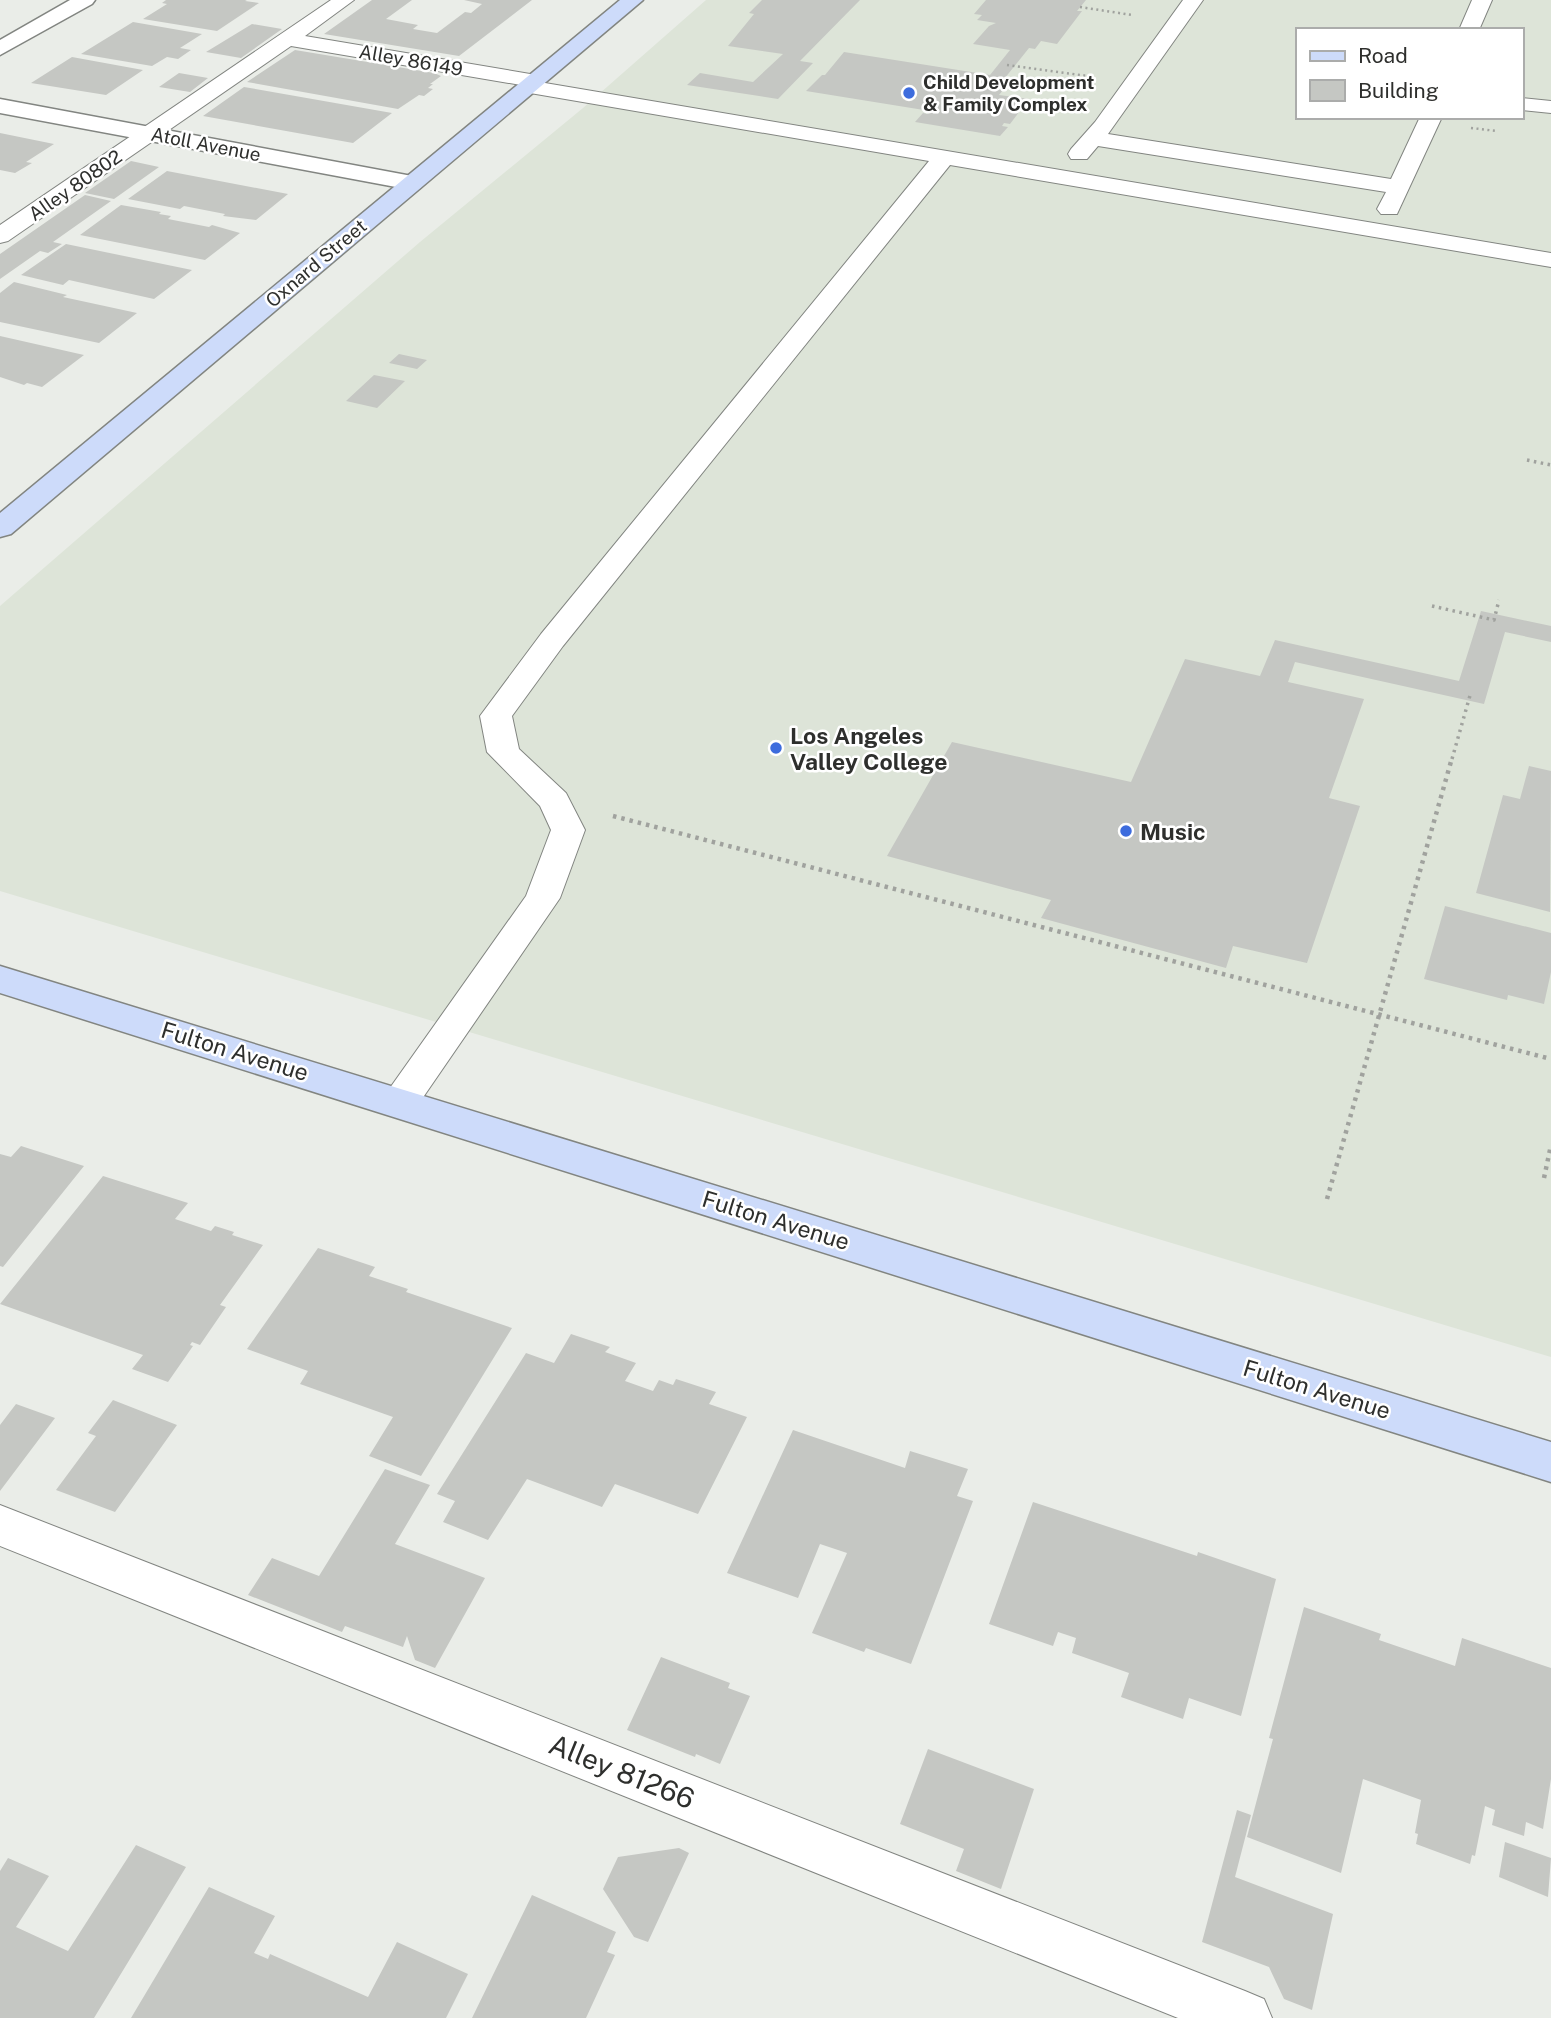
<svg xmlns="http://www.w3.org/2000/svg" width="1551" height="2018" font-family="'Public Sans',sans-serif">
	<rect width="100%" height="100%" fill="#eaede8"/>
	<path fill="#dde4d8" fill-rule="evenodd" d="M706,0H1551V1357L0,891V606L420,242L583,108ZM1297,30H1521V117H1297Z"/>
	<path fill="#c5c7c3" d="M166,0H247L245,1L259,3L217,31L143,19L167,4L162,3Z
		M372,0H412L386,19L418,25L413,29L437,33L465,12L471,13L482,4L464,0H532L459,56L324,34Z
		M762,0H860L800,61L813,63L778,99L687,85L700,73L753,82L783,54L728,46L754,14L749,13Z
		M986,0H1086L1077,11H1082L1057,44L1041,41L1035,49L1029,48L996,89L1003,90L999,95L1029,99L1010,124L1004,123L1002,126L1008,127L1000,136L915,122L923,113L927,114L930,111L806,91L822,75H825L844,52L990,75L1010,50L973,44L989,26L996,23L977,20L982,15L974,14Z
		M133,22L202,34L180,48L191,50L178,59L167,57L152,66L81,54Z
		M252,24L282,29L241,58L206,52Z
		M295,50L434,73L441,76L430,84H433L428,88L433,89L424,96L419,95L398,109L247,82Z
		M72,57L143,70L106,95L31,83Z
		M179,73L208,78L190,92L159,87Z
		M244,87L392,113L353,143L203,116Z
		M0,133L54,144L26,162L32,163L15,173L0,170Z
		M131,161L159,167L114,199L85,193Z
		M167,171L288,194L256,220L223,216L225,214L184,206L180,209L128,199Z
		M85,195L111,201L53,242L62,244L48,253L40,251L0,279V254Z
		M121,205L161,212L159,214L171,216L168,219L209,227L212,225L240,233L205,260L80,235Z
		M66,244L192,270L154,299L69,280L63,285L21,275Z
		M14,282L67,295L63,297L137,313L99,343L0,322V293Z
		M0,336L84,355L42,387L27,383L24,385L0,377Z
		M399,354L427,360L417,369L389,363Z
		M374,375L405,381L377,408L346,401Z
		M1481,611L1551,626V642L1505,632L1484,704L1295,662L1288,682L1364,699L1329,798L1360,806L1307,963L1233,946L1226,968L1041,918L1051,900L887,856L952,742L1131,782L1185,659L1260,676L1275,640L1459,681Z
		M1529,766L1551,771L1550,912L1476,893L1503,795L1520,799Z
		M1445,906L1551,933V972L1544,1004L1508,995L1507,1000L1424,979Z
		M21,1146L84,1166L3,1267L0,1266V1154L11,1157Z
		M103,1176L188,1203L175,1219L211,1231L215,1226L234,1232L232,1235L263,1245L220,1305L226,1307L200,1345L192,1342L190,1345L193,1346L168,1382L132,1369L143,1355L0,1304Z
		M318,1248L375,1267L369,1276L408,1289L406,1292L512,1328L421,1476L369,1456L393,1417L300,1384L308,1371L247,1349Z
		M571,1334L610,1347L605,1352L636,1363L625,1381L653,1391L659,1380L673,1385L676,1379L716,1392L709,1404L747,1417L698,1514L615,1484L602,1507L527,1479L488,1540L443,1522L455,1501L437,1494L526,1353L554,1363Z
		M113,1400L177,1425L115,1512L56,1490L96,1436L88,1433Z
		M16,1404L55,1418L0,1491V1425Z
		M793,1430L905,1468L910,1451L968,1469L957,1496L973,1501L911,1664L866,1648L864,1652L812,1633L847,1553L820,1544L798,1598L727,1573Z
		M385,1469L430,1485L395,1544L485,1578L435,1668L415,1660L407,1636L403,1647L345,1626L342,1632L248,1595L272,1558L319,1576Z
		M1033,1502L1197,1556L1198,1552L1276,1579L1241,1716L1189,1698L1183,1719L1121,1697L1129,1673L1072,1653L1076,1638L1058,1632L1053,1646L989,1624Z
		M1304,1607L1381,1634L1379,1640L1455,1666L1462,1638L1551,1668V1779L1543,1829L1526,1822L1524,1836L1492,1825L1495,1810L1485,1806L1475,1856L1472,1855L1470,1864L1416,1844L1418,1834L1415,1833L1421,1800L1363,1779L1341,1873L1247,1837L1273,1739L1269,1738Z
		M661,1657L730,1683L728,1688L750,1696L720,1764L696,1754L695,1757L627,1730Z
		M928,1749L1034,1789L1001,1889L956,1871L964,1849L900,1824Z
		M1237,1810L1251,1815L1235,1877L1333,1914L1312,2010L1284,1999L1269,1967L1202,1942Z
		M1505,1842L1551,1858L1548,1897L1499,1877Z
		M136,1845L186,1867L94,2018H0V1871L8,1858L49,1876L16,1927L68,1951Z
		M679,1848L689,1853L648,1942L634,1937L603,1889L618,1857Z
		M209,1887L275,1916L254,1953L268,1959L270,1954L368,1997L397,1942L468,1974L446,2018H131Z
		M532,1895L616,1932L607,1952L615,1955L586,2018H472Z"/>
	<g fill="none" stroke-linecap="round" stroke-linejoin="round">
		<g stroke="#828581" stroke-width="2">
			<path id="lane" d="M331,0H354L305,36L536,75L543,77L545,83L1551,253V267L950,165L563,646L512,716L519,749L566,793L585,830L560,898L413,1112L399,1116L385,1112L380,1102L526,896L551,830L540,806L487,752L480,716L541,634L929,161L530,93L523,91L521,85L291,46L8,241L0,243V225Z
				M1183,0H1203L1108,134L1391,179L1420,117H1442L1397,214H1381L1377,209L1386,192L1098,146L1087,159H1071L1068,154L1071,149L1095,122Z
				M1472,0H1492L1479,30H1459Z
				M1521,98L1551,101V113L1521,110Z
				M0,1505L1245,1991L1264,1999L1272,2018H1178L0,1546Z"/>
		</g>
		<g stroke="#828581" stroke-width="3">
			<path id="street" d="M70,0H95L92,4L0,55V40Z
				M0,99L412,176L420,178L424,183L420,188L412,190L0,113Z"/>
		</g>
		<g stroke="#828581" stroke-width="3">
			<path id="secondary" d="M620,0H643L11,534L0,537V513Z
				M0,966L1551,1442V1482L0,993Z"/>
		</g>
		<path stroke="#a0a29e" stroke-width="2.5" stroke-dasharray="2 3.5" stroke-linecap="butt" d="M1080,7L1132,15
			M1007,65L1088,76
			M1471,128L1497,131"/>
		<path stroke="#a0a29e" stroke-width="3.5" stroke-dasharray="2.5 4.5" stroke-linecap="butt" d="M1527,460L1551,465
			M1432,606L1494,620L1499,600
			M1452,759L1471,692"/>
		<path stroke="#a0a29e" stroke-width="4.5" stroke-dasharray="3.5 5" stroke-linecap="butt" d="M613,816L1551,1059
			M1544,1178L1551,1145
			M1327,1199L1452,758"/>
		<use href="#lane" fill="#fff" fill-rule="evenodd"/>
		<use href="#street" fill="#fff" fill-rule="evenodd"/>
		<use href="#secondary" fill="#cddbfa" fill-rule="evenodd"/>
	</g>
	<g fill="#3d6cdd" stroke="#fff" stroke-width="2.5">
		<circle cx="909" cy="93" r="7"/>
		<circle cx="776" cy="748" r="7"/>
		<circle cx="1126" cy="831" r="7"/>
	</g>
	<g text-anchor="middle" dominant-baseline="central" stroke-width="5" stroke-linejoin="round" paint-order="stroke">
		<g font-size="19" fill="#2e2f2d" stroke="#fff">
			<text transform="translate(411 60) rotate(10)">Alley 86149</text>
			<text transform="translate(206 144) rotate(11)">Atoll Avenue</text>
			<text transform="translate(75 185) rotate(-35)">Alley 80802</text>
			<text transform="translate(316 263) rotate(-40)">Oxnard Street</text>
		</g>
		<g font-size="19" font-weight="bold" fill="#2e2f2d" stroke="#fff" text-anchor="start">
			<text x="923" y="82">Child Development<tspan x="923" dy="22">&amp; Family Complex</tspan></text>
		</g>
		<g font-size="23" font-weight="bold" fill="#2e2f2d" stroke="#fff" text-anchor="start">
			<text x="790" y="735">Los Angeles<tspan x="790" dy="26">Valley College</tspan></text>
			<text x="1140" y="831">Music</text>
		</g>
		<g font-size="23" fill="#2e2f2d" stroke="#fff">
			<text transform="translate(235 1051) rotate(17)">Fulton Avenue</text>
			<text transform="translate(776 1220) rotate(17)">Fulton Avenue</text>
			<text transform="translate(1317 1389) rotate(17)">Fulton Avenue</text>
		</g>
		<g font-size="28" fill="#2e2f2d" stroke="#fff">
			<text transform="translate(622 1771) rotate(22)">Alley 81266</text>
		</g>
	</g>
	<rect x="1296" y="28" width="228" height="91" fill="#ffffff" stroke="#abacab" stroke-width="2"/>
	<rect x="1310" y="51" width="35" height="10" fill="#cddbfa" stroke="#abacab" stroke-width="2"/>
	<text x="1358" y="63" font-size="21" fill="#2e2f2d">Road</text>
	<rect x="1310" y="80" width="35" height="21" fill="#c5c7c3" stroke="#abacab" stroke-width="2"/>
	<text x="1358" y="98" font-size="21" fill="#2e2f2d">Building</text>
</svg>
